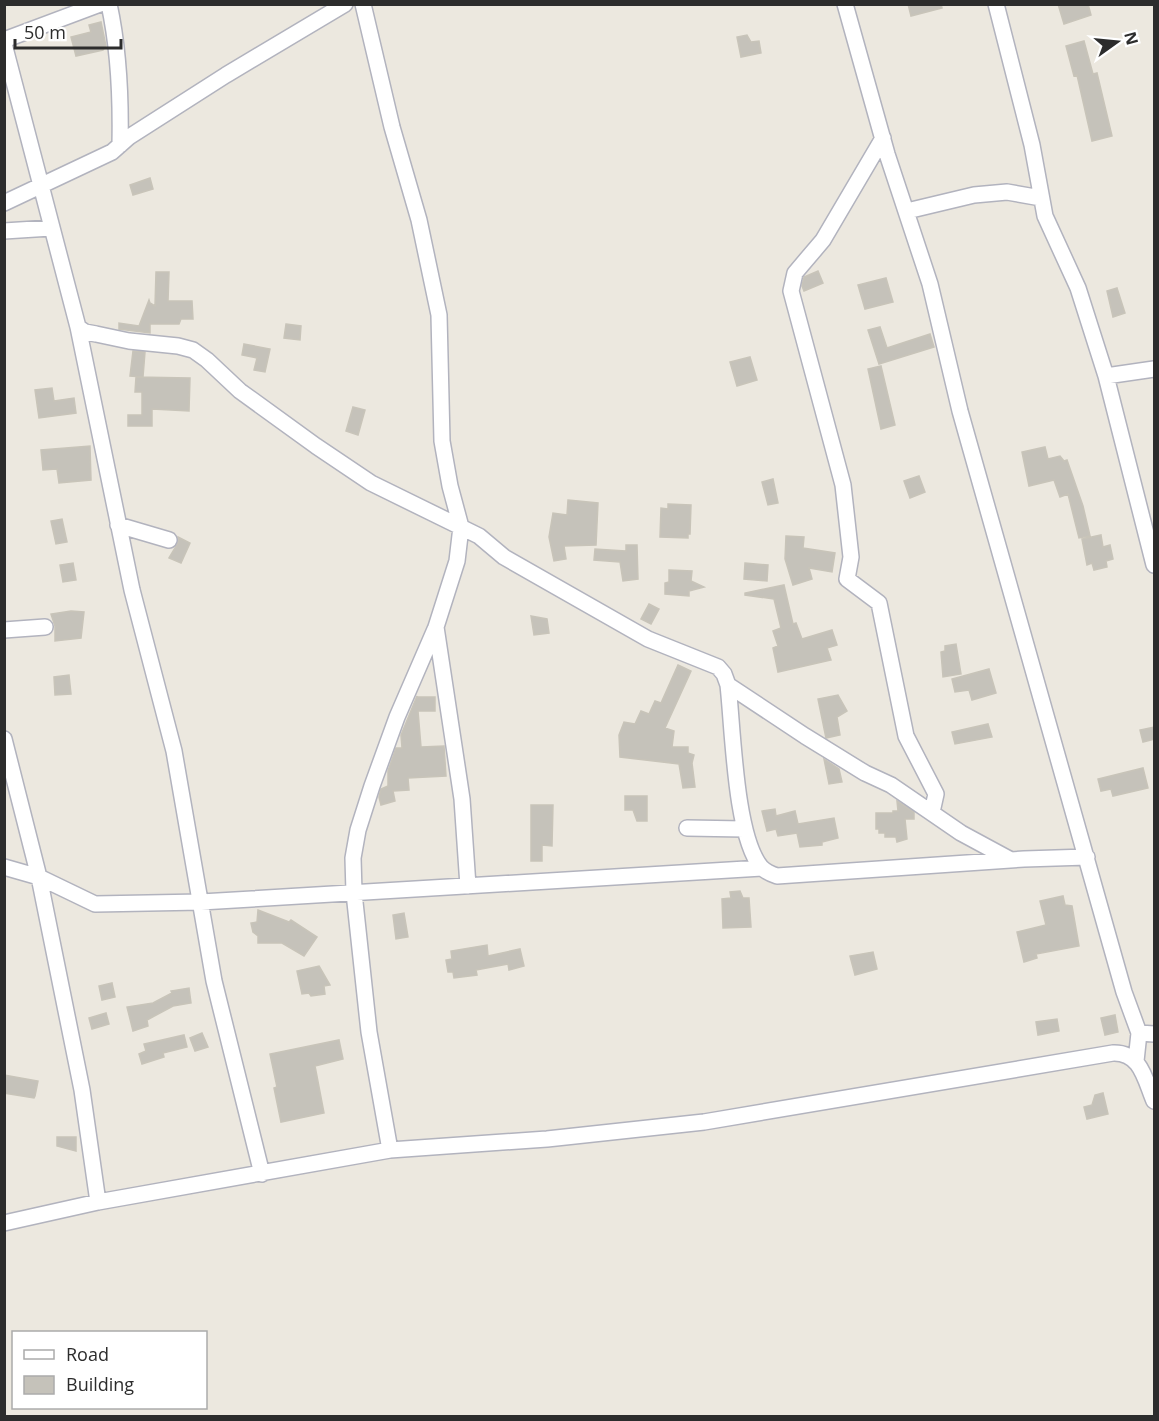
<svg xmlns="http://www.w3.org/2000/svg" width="1159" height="1421" font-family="'Open Sans',sans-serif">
	<rect width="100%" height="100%" fill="#ece8df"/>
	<path fill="#c5c2ba" stroke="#c8c4b9" stroke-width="1.5" d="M908,4H941L942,8L911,16Z
		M1058,4H1088L1091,15L1064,24Z
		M101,22L106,46L103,50L76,56L71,37L91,32L89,25Z
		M747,35L751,42L759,41L761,53L741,57L737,37Z
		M1084,41L1093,74L1097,73L1112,136L1092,141L1077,75L1074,76L1066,46Z
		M150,178L153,189L133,195L130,185Z
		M818,271L823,283L804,291L802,286L804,277Z
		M156,272H169L168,301H192L193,319H181L179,324H150V333L119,329V323L139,326L149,300L150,303L155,306Z
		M886,278L893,302L865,309L858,285Z
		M1117,288L1125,313L1113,317L1107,291Z
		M286,324L301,326L300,340L284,338Z
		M880,327L887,348L930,334L934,347L879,364L868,330Z
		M244,344L270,349L265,372L254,370L257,358L242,355Z
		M133,351L145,352L143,377L130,376Z
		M750,357L757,380L737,386L730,362Z
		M881,366L895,425L881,429L868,369Z
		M136,377L190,378L189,411L152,409V426H128V415H142V392H135Z
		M52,388L54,401L74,398L76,413L39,418L35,390Z
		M353,407L365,410L358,435L346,431Z
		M90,446L91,480L59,483L57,469L43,470L41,450Z
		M1045,447L1048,459L1060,456L1064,461L1067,460L1083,506L1090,536L1079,538L1068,494L1060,497L1054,480L1029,486L1022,452Z
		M919,476L925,492L910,498L904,481Z
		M773,479L778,503L768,505L762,482Z
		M568,500L598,503L596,545L564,546L566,559L554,561L549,537L553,513L567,515Z
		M668,504L691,505L690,534H688V538L660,537L661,508L668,509Z
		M62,519L67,542L56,544L51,521Z
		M1101,535L1103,547L1110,545L1113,559L1106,561L1107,567L1094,570L1092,563L1087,565L1082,539Z
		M786,536L804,537L803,548L835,553L832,572L809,568L812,579L793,585L785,559Z
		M178,537L190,543L181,563L169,558L178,543Z
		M626,545H637L638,579L623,581L620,562L594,560L595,549L626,551Z
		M73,563L76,580L63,582L60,565Z
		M745,563L768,565L767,581L744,579Z
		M669,570L692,571L691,581L704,587L689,591V596L665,594V583L669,582Z
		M784,585L793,624L796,623L802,639L832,630L837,645L827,648L831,660L778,672L773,648L778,646L773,631L781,628L774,599L745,595V593Z
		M649,604L659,609L651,624L641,619Z
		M71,611L84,612L81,638L55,641V626L51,614Z
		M531,616L547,619L549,633L534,635Z
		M956,644L961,674L943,677L941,652L945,651V646Z
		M678,665L691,671L665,728L674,731L672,747H688V753L694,755L692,763L695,787L683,788L679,764L620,757L619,735L624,722L635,724L641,711L649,714L655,701L661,703Z
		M989,669L996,693L972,700L969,690L955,692L952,679Z
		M69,675L71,694L55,695L54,677Z
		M838,695L847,711L837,717L840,735L826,738L818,699Z
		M417,696V697H435V711H418L421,747L444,746L446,776L408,778L409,790L393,791L395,801L381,805L379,797L381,789L388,786V771L396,748H402L401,735Z
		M988,724L992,737L955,744L952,732Z
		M1155,727V739L1143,742L1140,730Z
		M824,759L839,769L842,782L829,784Z
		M1143,768L1148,788L1113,796L1111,789L1101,791L1098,779Z
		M625,796H647V821H637L633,810H625Z
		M897,801L914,812V819H905L907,839L897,842L896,837H885V833H879V829H876V813H893V811H898Z
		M531,805H553L552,846L542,845V861H531Z
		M775,809L776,816L795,811L798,824L834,818L838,838L822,842V845L800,847L797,833L778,836L776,829L767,831L762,811Z
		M740,891L743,898H749L751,927L723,928L722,899L731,898L730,892Z
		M1063,896L1065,905L1072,906L1079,946L1036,954L1037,958L1024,962L1017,932L1046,925L1040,901Z
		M258,910L289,922L291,920L317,937L304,956L282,943H258V936L253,932L251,923L257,922Z
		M404,913L408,937L396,939L393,915Z
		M487,945L488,956L520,949L524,966L509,970L508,964L476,970L477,975L454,978L453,972H448L446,960L452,959L451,951Z
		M873,952L877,969L855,975L850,956Z
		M319,966L330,985L324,986L325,994L311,996L309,993L302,994L297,971Z
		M112,983L115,997L102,1000L99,986Z
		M189,988L191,1003L173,1006L147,1020L148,1026L133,1031L127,1007L153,1003L172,993L171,991Z
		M106,1013L109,1024L92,1029L89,1018Z
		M1115,1015L1118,1032L1105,1035L1101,1018Z
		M1057,1019L1059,1031L1038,1035L1036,1022Z
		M202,1033L208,1047L195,1051L190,1038Z
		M184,1035L187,1047L163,1053L164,1057L142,1064L139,1054L146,1051L144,1044Z
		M339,1040L343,1059L315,1066L324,1113L281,1122L274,1088L277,1087L270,1054Z
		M4,1075L38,1081L35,1096L34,1098L4,1093Z
		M1103,1093L1108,1114L1087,1119L1084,1107L1092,1105L1095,1095Z
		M57,1137H76V1151L57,1146Z"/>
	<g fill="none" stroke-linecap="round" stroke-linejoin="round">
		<g stroke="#b2b3be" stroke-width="18">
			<path id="minor" d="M109,4C119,50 121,98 120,145
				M363,4L392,127L419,220L439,315L442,441L450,486L461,527L457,561L436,627L397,717L372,786L358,830L353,858L354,893L369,1032L390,1150
				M845,4L887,154L930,284L960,411L1124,992L1139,1033L1136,1061
				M996,4L1032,145L1045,216L1078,288L1106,376L1154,565
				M4,40L100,4
				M4,44L78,327L132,590L174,751L214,981L262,1174
				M883,138L823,240L795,273L791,291L843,485L851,557L847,579L879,603L906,736L936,794L932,812
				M4,203L112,152L129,137L226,75L345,4
				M907,211L974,195L1007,192L1041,198
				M4,231L51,228
				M78,327L85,332L96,334L129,341L178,346L193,350L207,360L240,391L316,446L371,483L479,536L504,557L648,639L718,667L724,674L728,685C733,729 735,836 761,867C766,872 771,874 777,876L1024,859L1087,857
				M1106,376L1154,369
				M118,525L169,540
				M436,627L462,799L468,886
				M4,630L45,627
				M728,685L805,736L865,773L891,785L961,833L1011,860
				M4,739L39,877L82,1090L98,1202
				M687,828L744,829
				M4,867L39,877L95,904L201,902L762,868
				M1139,1033L1154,1034
				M4,1223L98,1202L390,1150L547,1139L704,1122L1113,1053C1141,1052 1145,1080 1154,1101"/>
		</g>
		<use href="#minor" stroke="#fff" stroke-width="15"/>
	</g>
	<rect width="1159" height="1421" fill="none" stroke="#2c2c2c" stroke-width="12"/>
	<rect x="12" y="1331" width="195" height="78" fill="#ffffff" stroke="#ababab" stroke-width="1.5"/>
	<rect x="24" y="1350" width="30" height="9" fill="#ffffff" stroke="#ababab" stroke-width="1.5"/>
	<text x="66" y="1361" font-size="18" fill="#2c2c2c">Road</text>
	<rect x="24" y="1376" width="30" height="18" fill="#c5c2ba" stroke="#ababab" stroke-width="1.5"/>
	<text x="66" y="1391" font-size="18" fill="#2c2c2c">Building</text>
	<g transform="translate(1117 42) rotate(75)" stroke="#ffffff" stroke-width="4.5" paint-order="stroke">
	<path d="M0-4.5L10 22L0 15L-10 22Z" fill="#2c2c2c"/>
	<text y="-9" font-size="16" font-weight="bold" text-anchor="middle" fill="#2c2c2c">N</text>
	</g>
	<path d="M15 39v9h106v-9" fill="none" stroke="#2c2c2c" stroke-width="3"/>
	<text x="24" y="39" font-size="18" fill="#2c2c2c" stroke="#ffffff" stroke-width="4.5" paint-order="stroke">50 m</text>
</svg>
